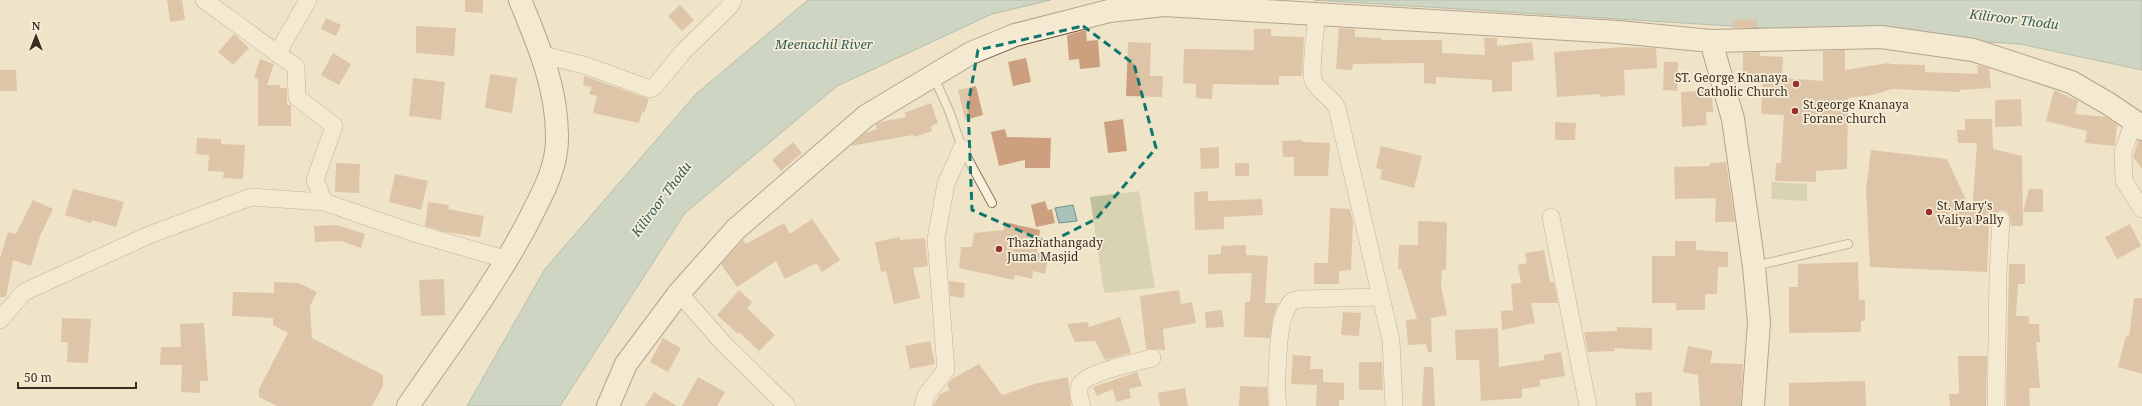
<svg xmlns="http://www.w3.org/2000/svg" width="2142" height="406" font-family="'Noto Serif',serif">
	<rect width="100%" height="100%" fill="#efe4c8"/>
	<path fill="#bdc29a" d="M1772,182L1807,184V201L1771,199Z
		M1139,191L1155,288L1104,293L1090,197Z"/>
	<path fill="#a9c3bc" stroke="#6f918a" d="M808,0H1051L992,14L837,86L685,213L560,406H467L545,269L696,94Z
		M1314,0H2142V70L2020,44Z
		M1073,205L1077,221L1059,223L1055,208Z"/>
	<path fill="#cca07e" d="M167,0H182L185,20L170,22Z
		M465,0H483V13L465,12Z
		M680,5L694,20L682,31L668,16Z
		M326,18L341,25L336,36L321,29Z
		M1757,19V27L1733,28V20Z
		M416,26L456,28L454,56L416,53Z
		M1339,28L1355,29V37L1381,38V40H1442V53L1485,55L1484,38H1497V46L1532,42L1534,60L1512,62V91L1492,92V80L1436,77V84L1424,83V63L1353,64L1352,70L1336,69Z
		M1254,29H1271V36L1304,37L1302,76H1279V85L1213,84L1212,99L1196,98V84L1183,83L1184,49L1254,50Z
		M1086,30L1087,41L1098,40L1100,67L1080,69L1079,59L1069,60L1067,35Z
		M234,34L249,48L233,65L218,52Z
		M1128,42L1151,43L1150,76H1163L1162,97L1126,96Z
		M1625,47L1656,48L1657,68L1624,70L1625,95L1600,97V94L1557,97L1554,52Z
		M1845,50V70L1889,63L1890,64L1925,65V72L1978,74L1977,65L1989,68L1991,88L1960,90V92L1892,89L1873,95L1848,98L1847,169L1816,171V182L1775,181L1776,163H1781L1784,115L1761,114L1763,75L1743,74V53L1760,52V56L1783,57L1782,78L1823,81V51Z
		M333,53L351,64L339,85L321,75Z
		M1026,58L1031,82L1013,86L1008,62Z
		M260,59L274,64L267,85H280V88H287V105H291V126H258V79L254,78Z
		M1664,62H1678L1677,91L1663,90Z
		M0,70H16L17,91H0Z
		M490,74L517,78L512,113L485,108Z
		M584,76L649,99L644,113L642,112L639,123L593,113L597,96L589,94L592,87L583,85Z
		M413,78L445,82L441,120L409,116Z
		M976,86L983,115L965,120L958,90Z
		M1712,90L1713,112H1706L1707,125L1682,127L1681,92Z
		M2054,90L2078,101L2075,114L2106,117L2117,125L2115,146L2085,143L2087,131L2046,121Z
		M2021,99L2022,126L1995,127V100Z
		M931,103L938,123L931,126L932,131L914,137L913,135L850,146L865,133L877,129L876,124L881,122L906,117L904,113Z
		M1123,119L1127,151L1108,153L1104,122Z
		M1965,119H1992L1993,149L2022,156L2023,226H2011L2010,216L2006,211L2001,210L1993,214L1989,226L1987,272L1870,267L1866,189L1871,150L1947,159L1972,213L1977,143H1958L1957,130H1965Z
		M1555,122L1576,123L1575,140H1555Z
		M1005,129L1007,137L1051,138L1050,168H1025V160L999,166L991,132Z
		M197,138L221,139V144L245,145L243,179L223,178L224,172L208,171L209,155L196,154Z
		M1302,140L1303,142L1330,143L1328,176H1294V157H1283L1282,141Z
		M2138,141H2142V169L2133,157Z
		M793,142L802,153L781,171L772,160Z
		M1381,146L1422,156L1414,188L1380,179L1382,170L1376,168Z
		M1219,147V168L1201,169L1200,148Z
		M1726,162L1735,222H1715L1716,198L1675,199L1674,167L1710,166V163Z
		M336,163L360,164L359,193L335,192Z
		M1235,163H1249V176H1235Z
		M395,174L428,181L421,210L389,202Z
		M73,189L124,202L116,227L92,220L91,223L65,215Z
		M2029,189H2043V212H2023Z
		M1208,191V201L1262,199L1263,215L1224,217V229L1195,230L1194,192Z
		M33,200L53,209L40,236L31,266L13,260L6,297H0V258L8,232L16,234Z
		M1045,201L1048,210L1052,209L1055,223L1036,227L1031,205Z
		M428,202L449,205L448,209L484,216L480,237L445,232L425,226Z
		M1330,208L1350,209L1353,222L1351,270L1339,271V284H1314V263H1328Z
		M812,219L840,260L822,272L816,263L785,279L776,261L737,287L721,264L743,240L746,244L784,223L790,234Z
		M1418,221L1447,222L1446,270H1442L1441,286L1447,315L1431,318L1432,352H1428L1426,344L1408,345L1406,320L1417,319L1401,269H1398L1399,245H1418Z
		M1004,222L1040,230L1037,252L1049,255L1045,274L1033,271L1032,279L1015,275L1014,280L959,268L961,247H972L974,233L1004,230Z
		M2130,224L2141,246L2117,259L2105,237Z
		M337,225L365,234L361,248L341,241L315,242L314,226Z
		M899,237L900,240L925,238L928,266L913,268L920,298L894,304L886,271L881,272L875,242Z
		M1675,241H1696V250L1728,252V267H1718L1717,294H1705V310H1676V303H1652V256H1675Z
		M1246,245V255L1268,256L1265,303H1278L1273,317L1270,338L1244,337L1245,302H1250L1252,273L1208,274V255L1221,254V246Z
		M1544,250L1550,282H1554L1558,303H1531L1535,323L1502,330L1501,311L1513,310L1511,284L1521,283L1518,265L1527,263L1525,253Z
		M1858,262L1859,300H1865V321H1861V332L1789,333V287H1798V264Z
		M2009,264H2025V284H2018L2016,316H2029V324H2039L2040,342H2036L2040,388H2029L2030,406H2006Z
		M444,279L445,315L421,316L419,280Z
		M949,281L965,283L964,298L950,296Z
		M274,282L299,283L317,292L310,306L312,338L383,375V386L372,406H277L259,397V389L288,333L273,325V318L232,316L233,292L274,293Z
		M739,290L752,302L747,308L775,335L759,351L739,332L738,334L717,315Z
		M1179,290L1181,304L1192,302L1196,323L1163,329L1165,350L1146,349L1140,296Z
		M2134,298H2142V374L2118,367L2126,336L2129,337Z
		M1222,310L1224,327L1206,328L1205,312Z
		M1343,312L1361,313L1359,336L1341,335Z
		M1120,317L1131,353L1105,360L1095,341L1075,342L1067,324L1088,322L1089,327Z
		M62,318L91,319L88,363L67,362L68,342H61Z
		M204,323L208,381H200V393L181,392L182,365H160L161,347H181L180,324Z
		M1617,327L1652,328V350L1614,348L1615,351L1588,352L1584,332L1617,331Z
		M1498,328L1499,367L1544,360V355L1561,352L1565,376L1539,380L1541,386L1522,389V398L1481,401L1479,360H1456L1455,330Z
		M663,338L681,348L668,372L650,362Z
		M930,341L935,364L910,369L905,346Z
		M1688,346L1713,351L1710,363L1743,364L1741,406H1700L1698,375L1683,372Z
		M1293,355L1311,356L1310,369H1323V382L1344,383V400H1339V406H1316L1317,385L1291,384Z
		M1958,356H1987L1986,406H1950L1949,394H1959Z
		M1359,362H1382L1383,390H1359Z
		M979,364L1002,395L1038,383L1068,377L1071,406H933L940,394L950,390L947,385L952,379Z
		M1424,367H1433L1435,406H1422Z
		M1137,372L1142,386L1129,389L1131,398L1116,402L1113,389L1097,396L1093,387Z
		M698,377L725,392L717,406H682Z
		M1865,381L1866,406H1789V383Z
		M1240,386L1267,387L1268,406H1239Z
		M1185,388L1188,406H1160L1158,393Z
		M654,392L677,406H645Z
		M1652,392V406H1636L1635,393Z"/>
	<g fill="none" stroke-linecap="round" stroke-linejoin="round">
		<g stroke="#8b765d" stroke-width="10">
			<path id="lane" d="M934,77L950,113L962,148L992,203
				M1755,266L1848,244"/>
		</g>
		<g stroke="#8b765d" stroke-width="18">
			<path id="street" d="M204,0L296,67L297,97L334,126L315,180L324,202L411,232L508,260
				M1317,14C1316,27 1310,69 1313,80C1318,92 1331,96 1337,108L1391,340L1394,406
				M277,54L308,0
				M543,55L587,66L650,89L655,86L683,52L730,6L733,0
				M2134,121L2123,152L2124,181L2142,209
				M1551,217L1588,406
				M679,293L724,344L787,406
				M0,320L24,292L149,235L251,197L324,202
				M923,406L926,395L946,370L936,239L946,184L962,148
				M1082,406C1080,400 1077,391 1080,385C1087,372 1138,362 1152,358
				M1278,406C1275,391 1278,325 1285,312C1287,308 1289,305 1292,301L1301,299L1381,297
				M1996,406L1998,274L2001,220"/>
		</g>
		<g stroke="#6d5740" stroke-width="24">
			<path id="secondary" d="M1711,41L1733,119L1754,267L1759,322L1753,406
				M408,406C449,346 493,288 527,224C541,196 558,168 557,136C557,87 538,44 520,0
				M608,406L626,364L679,293L736,229L866,116L971,53L1015,35L1109,11L1164,5L1618,32L1711,41L1881,37L1973,50L2071,82L2109,104L2134,121L2142,129"/>
		</g>
		<use href="#lane" stroke="#f9f1dc" stroke-width="8"/>
		<use href="#street" stroke="#f9f1dc" stroke-width="17"/>
		<use href="#secondary" stroke="#f9f1dc" stroke-width="22"/>
	</g>
	<path d="M0 0H2142V406H0ZM1083,26L1134,64L1156,148L1096,219L1048,243L972,210L968,105L978,50Z" fill="#efe4c8" fill-opacity=".55" fill-rule="evenodd"/>
	<path fill="none" stroke="#0f766e" stroke-width="3" stroke-dasharray="8 5" stroke-linejoin="round" d="M1083,26L1134,64L1156,148L1096,219L1048,243L972,210L968,105L978,50Z"/>
	<g fill="#9a2e2d" stroke="#f6eed8" stroke-width="1.5">
		<circle cx="1796" cy="84" r="4"/>
		<circle cx="1795" cy="111" r="4"/>
		<circle cx="1929" cy="212" r="4"/>
		<circle cx="999" cy="249" r="4"/>
	</g>
	<g text-anchor="middle" dominant-baseline="central" stroke-width="3.5" stroke-linejoin="round" paint-order="stroke">
		<g font-size="12" fill="#3b2e20" stroke="#f6eed8" text-anchor="start">
			<text x="1788" y="77" text-anchor="end">ST. George Knanaya<tspan x="1788" dy="14">Catholic Church</tspan></text>
			<text x="1803" y="104">St.george Knanaya<tspan x="1803" dy="14">Forane church</tspan></text>
			<text x="1937" y="205">St. Mary's<tspan x="1937" dy="14">Valiya Pally</tspan></text>
			<text x="1007" y="242">Thazhathangady<tspan x="1007" dy="14">Juma Masjid</tspan></text>
		</g>
		<g font-size="13" font-style="italic" fill="#305b59" stroke="#f6eed8">
			<text transform="translate(2014 19) rotate(7)">Kiliroor Thodu</text>
			<text x="824" y="44">Meenachil River</text>
			<text transform="translate(661 199) rotate(-53)">Kiliroor Thodu</text>
		</g>
	</g>
	<g transform="translate(36 36)" stroke="#f6eed8" stroke-width="3" paint-order="stroke">
	<path d="M0-3L7 15L0 10L-7 15Z" fill="#3b2e20"/>
	<text y="-6" font-size="11" font-weight="bold" text-anchor="middle" fill="#3b2e20">N</text>
	</g>
	<path d="M18 382v6h118v-6" fill="none" stroke="#3b2e20" stroke-width="2"/>
	<text x="24" y="382" font-size="12" fill="#3b2e20" stroke="#f6eed8" stroke-width="3" paint-order="stroke">50 m</text>
</svg>
